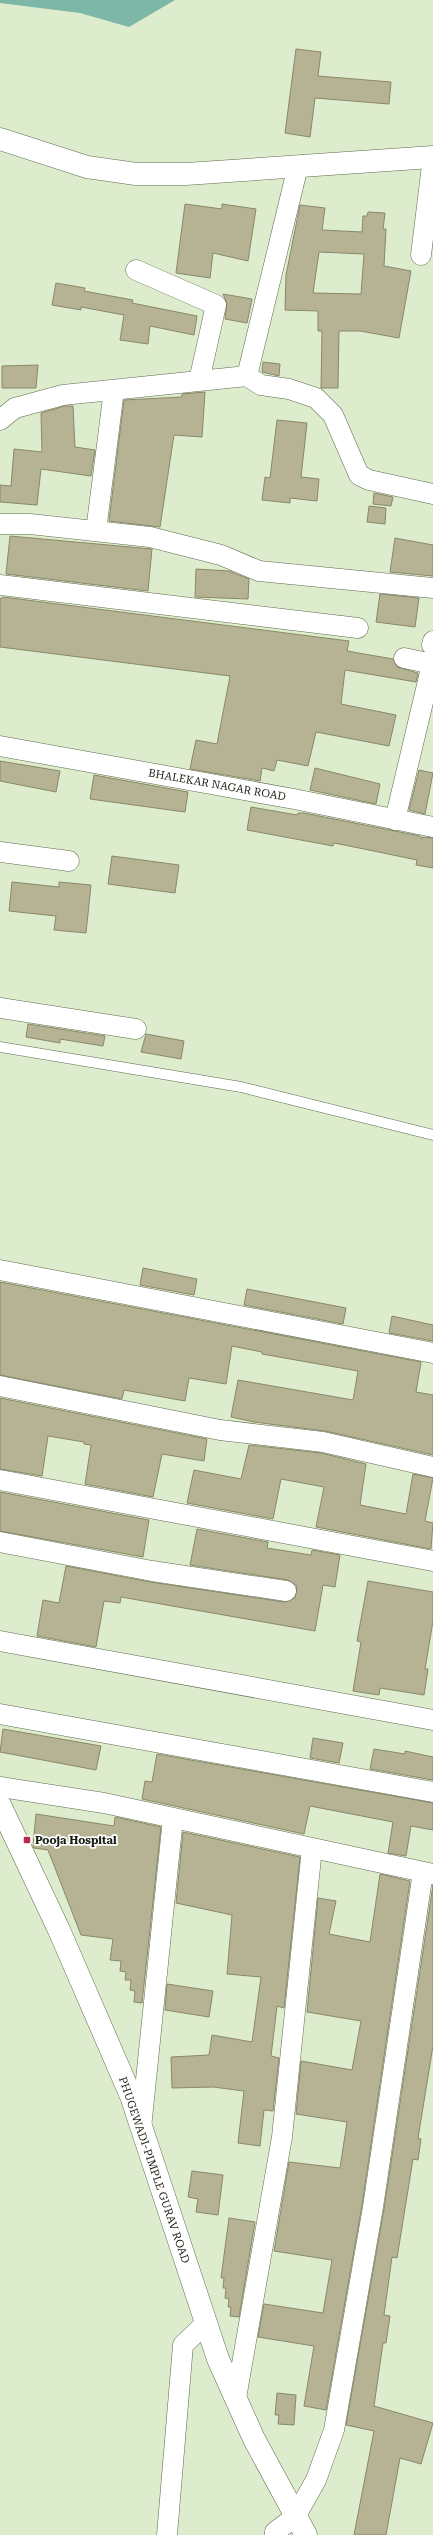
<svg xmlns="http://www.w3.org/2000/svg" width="433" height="2535" font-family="'Roboto Serif',serif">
	<rect width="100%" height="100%" fill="#ddeccc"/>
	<path fill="#7cb7a7" d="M0,0H175L129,27L80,13L0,3Z"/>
	<path fill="#b5b393" stroke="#898868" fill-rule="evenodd" d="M296,49L321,52L318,76L391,82L389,104L315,98L310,137L285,133Z
		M185,204L222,209V204L256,209L248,261L213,253L210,278L176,273Z
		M300,205L325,208L322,230L362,232L363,216H367L368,212L385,213L383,229H386L384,266L411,271L399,338L360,331H339L338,388H321L322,331H318V311L285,310L286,275ZM319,252L364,254L361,294L313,293Z
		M56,283L85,288L84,291L133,300L132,303L197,316L194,335L150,326L148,344L120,340L124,315L81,307V310L52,305Z
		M223,294L252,299L247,323L225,319L227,303Z
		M263,362L280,364L279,376L262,372Z
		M38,365L36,388H2V366Z
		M205,392L202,437L174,435L160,527L109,521L124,400L182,397V394Z
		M65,406H73L75,447L95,450L91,476L41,469L37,505L0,502V485L11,486L14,449L42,452L41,413Z
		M277,420L307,423L301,477L319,479L317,501L290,498V503L262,500L265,477L270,478Z
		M374,493L393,497L391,506L373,504Z
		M369,506L386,508L385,524L367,522Z
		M10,536L152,549L148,591L6,574Z
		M395,538L433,545V576L390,572Z
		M196,569L229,571L249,579L248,599L195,597Z
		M380,594L419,598L415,627L376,622Z
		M3,597L349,641L347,651L393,659L397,667L418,673L416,682L345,670L341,704L396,715L389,746L316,732L308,766L277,760L274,771L262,768L260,781L190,769L196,740L217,744L230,676L0,647V599Z
		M0,761L60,771L56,792L0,781Z
		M315,768L380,784L376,804L310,790Z
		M419,770L433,773L425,814L409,810Z
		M94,775L188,792L185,812L90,799Z
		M251,807L297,815L298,813H304L420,836L422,839V837L433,838V868L416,865L417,860L364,849L334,843L333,846L247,830Z
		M112,856L179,865L175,893L108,884Z
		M12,882L59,887V882L91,885L86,933L54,930L56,916L9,911Z
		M28,1024L105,1036L103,1046L60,1039V1043L26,1037Z
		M146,1034L184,1041L181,1059L141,1052Z
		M143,1268L197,1279L194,1295L140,1285Z
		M0,1282L421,1362L416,1392L433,1395V1455L325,1431L254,1422L231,1417L238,1380L353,1400L358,1371L262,1354V1352L232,1346L226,1384L189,1378L185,1401L124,1390L122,1399L0,1375Z
		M247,1289L346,1308L343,1324L244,1305Z
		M392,1316L433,1325V1341L389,1333Z
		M0,1398L207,1439L204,1461L162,1454L153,1497L85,1484L91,1445L84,1444V1442L48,1436L42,1476L0,1469Z
		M249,1445L321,1453L366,1464L360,1505L406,1514L413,1474L433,1478L425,1521L433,1523L431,1549L316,1527L324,1487L281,1479L273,1519L187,1503L194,1470L241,1479Z
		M0,1492L149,1520L143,1557L0,1531Z
		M197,1529L268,1542L267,1548L311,1555L312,1550L340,1555L335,1587L323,1585L315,1631L121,1597L120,1603L104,1601L96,1647L37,1636L43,1600L59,1603L66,1566L150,1582L284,1602L295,1598L297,1586L288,1580L190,1565Z
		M368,1581L433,1592V1621L425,1669H428L424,1695L380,1688L379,1695L353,1691L361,1642L357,1641Z
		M3,1729L101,1746L96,1770L0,1752Z
		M313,1738L343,1743L339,1763L310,1758Z
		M374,1749L405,1754V1751L433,1757V1780L370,1769Z
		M157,1754L433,1803V1830L411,1826L406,1856L388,1853L393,1822L310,1806L304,1834L142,1799L145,1781L152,1782Z
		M36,1814L114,1826L115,1817L161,1827L142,2003L134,2002L135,1991L130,1990L131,1980H125L126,1972L120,1971L121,1961L110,1960L113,1939L81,1935L48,1850L34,1848L33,1846Z
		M183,1832L300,1857L284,2008L277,2006L271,2056L279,2058L273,2111L264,2110L260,2146L238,2143L244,2091L213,2087L172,2088L171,2057L209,2055L212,2035L252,2042L261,1977L227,1974L232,1915L176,1903Z
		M380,1874L410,1881L362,2205L326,2410L304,2406L314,2346L258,2337L264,2304L323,2313L332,2260L274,2251L289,2162L340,2168L347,2122L296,2114L301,2061L352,2070L361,2021L307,2012L318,1898L336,1901L329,1934L370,1942Z
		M433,1885V2046L418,2138L421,2139L418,2160L413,2159L397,2258L392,2257L384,2315L390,2316L386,2343H383L374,2406L433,2423L421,2464L400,2458L386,2535H354L374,2431L346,2425L384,2209Z
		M167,1984L213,1991L209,2017L165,2010Z
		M192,2171L223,2175L218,2215L196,2212L198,2199L188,2197Z
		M229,2218L255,2222L239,2317L230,2316L231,2307H228L229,2299L225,2298L226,2288H223L224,2278H221Z
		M277,2393L296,2395L294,2425L278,2424L279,2415H275Z"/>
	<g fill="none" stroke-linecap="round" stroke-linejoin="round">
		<g stroke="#5e6b4f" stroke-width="11">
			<path id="lane" d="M0,1047L241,1087L433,1135"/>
		</g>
		<g stroke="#5e6b4f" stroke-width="21">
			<path id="street" d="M421,255L433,157
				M136,270L216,305L199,381
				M247,376L298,166
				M0,420L15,408L63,395L247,376L261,385L289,389L316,398L333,415L359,475L369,480L433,494
				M0,524H30L150,537L221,555L259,571L433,588
				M96,531L114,390
				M0,585L358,628
				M432,645L433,641
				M404,658L433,664
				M0,746L294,799L433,827
				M395,820L432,664
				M0,852L69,861
				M0,1008L136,1029
				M0,1270L433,1353
				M0,1386L220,1430L323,1442L433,1467
				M0,1480L433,1561
				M0,1542L152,1571L286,1591
				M0,1641L433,1720
				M0,1714L433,1792
				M0,1787L104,1803L433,1874
				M141,2128L173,1818
				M236,2398L282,2137L312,1848
				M167,2535L183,2345L206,2323
				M275,2535V2532L295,2517L316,2480L334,2430L373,2207L423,1872"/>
		</g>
		<g stroke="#5e6b4f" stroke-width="23">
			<path id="secondary" d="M0,139L87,167L136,174H186L433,157
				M0,1805L59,1930L131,2096L218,2359L254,2439L306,2535"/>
		</g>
		<use href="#lane" stroke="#fff" stroke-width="10"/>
		<use href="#street" stroke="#fff" stroke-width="20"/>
		<use href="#secondary" stroke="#fff" stroke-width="22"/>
	</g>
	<rect fill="#bb2b50" stroke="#fff" stroke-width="1.5" x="23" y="1836" width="8" height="8" rx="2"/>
	<g text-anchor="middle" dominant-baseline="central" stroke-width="3.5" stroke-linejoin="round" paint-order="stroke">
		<g font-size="11" fill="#191e13" stroke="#fff">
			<text transform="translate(217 785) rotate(10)">BHALEKAR NAGAR ROAD</text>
			<text transform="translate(154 2170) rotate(71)">PHUGEWADI-PIMPLE GURAV ROAD</text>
		</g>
		<g font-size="11" font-weight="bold" fill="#191e13" stroke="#fff" text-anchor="start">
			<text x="35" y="1840">Pooja Hospital</text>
		</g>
	</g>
</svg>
